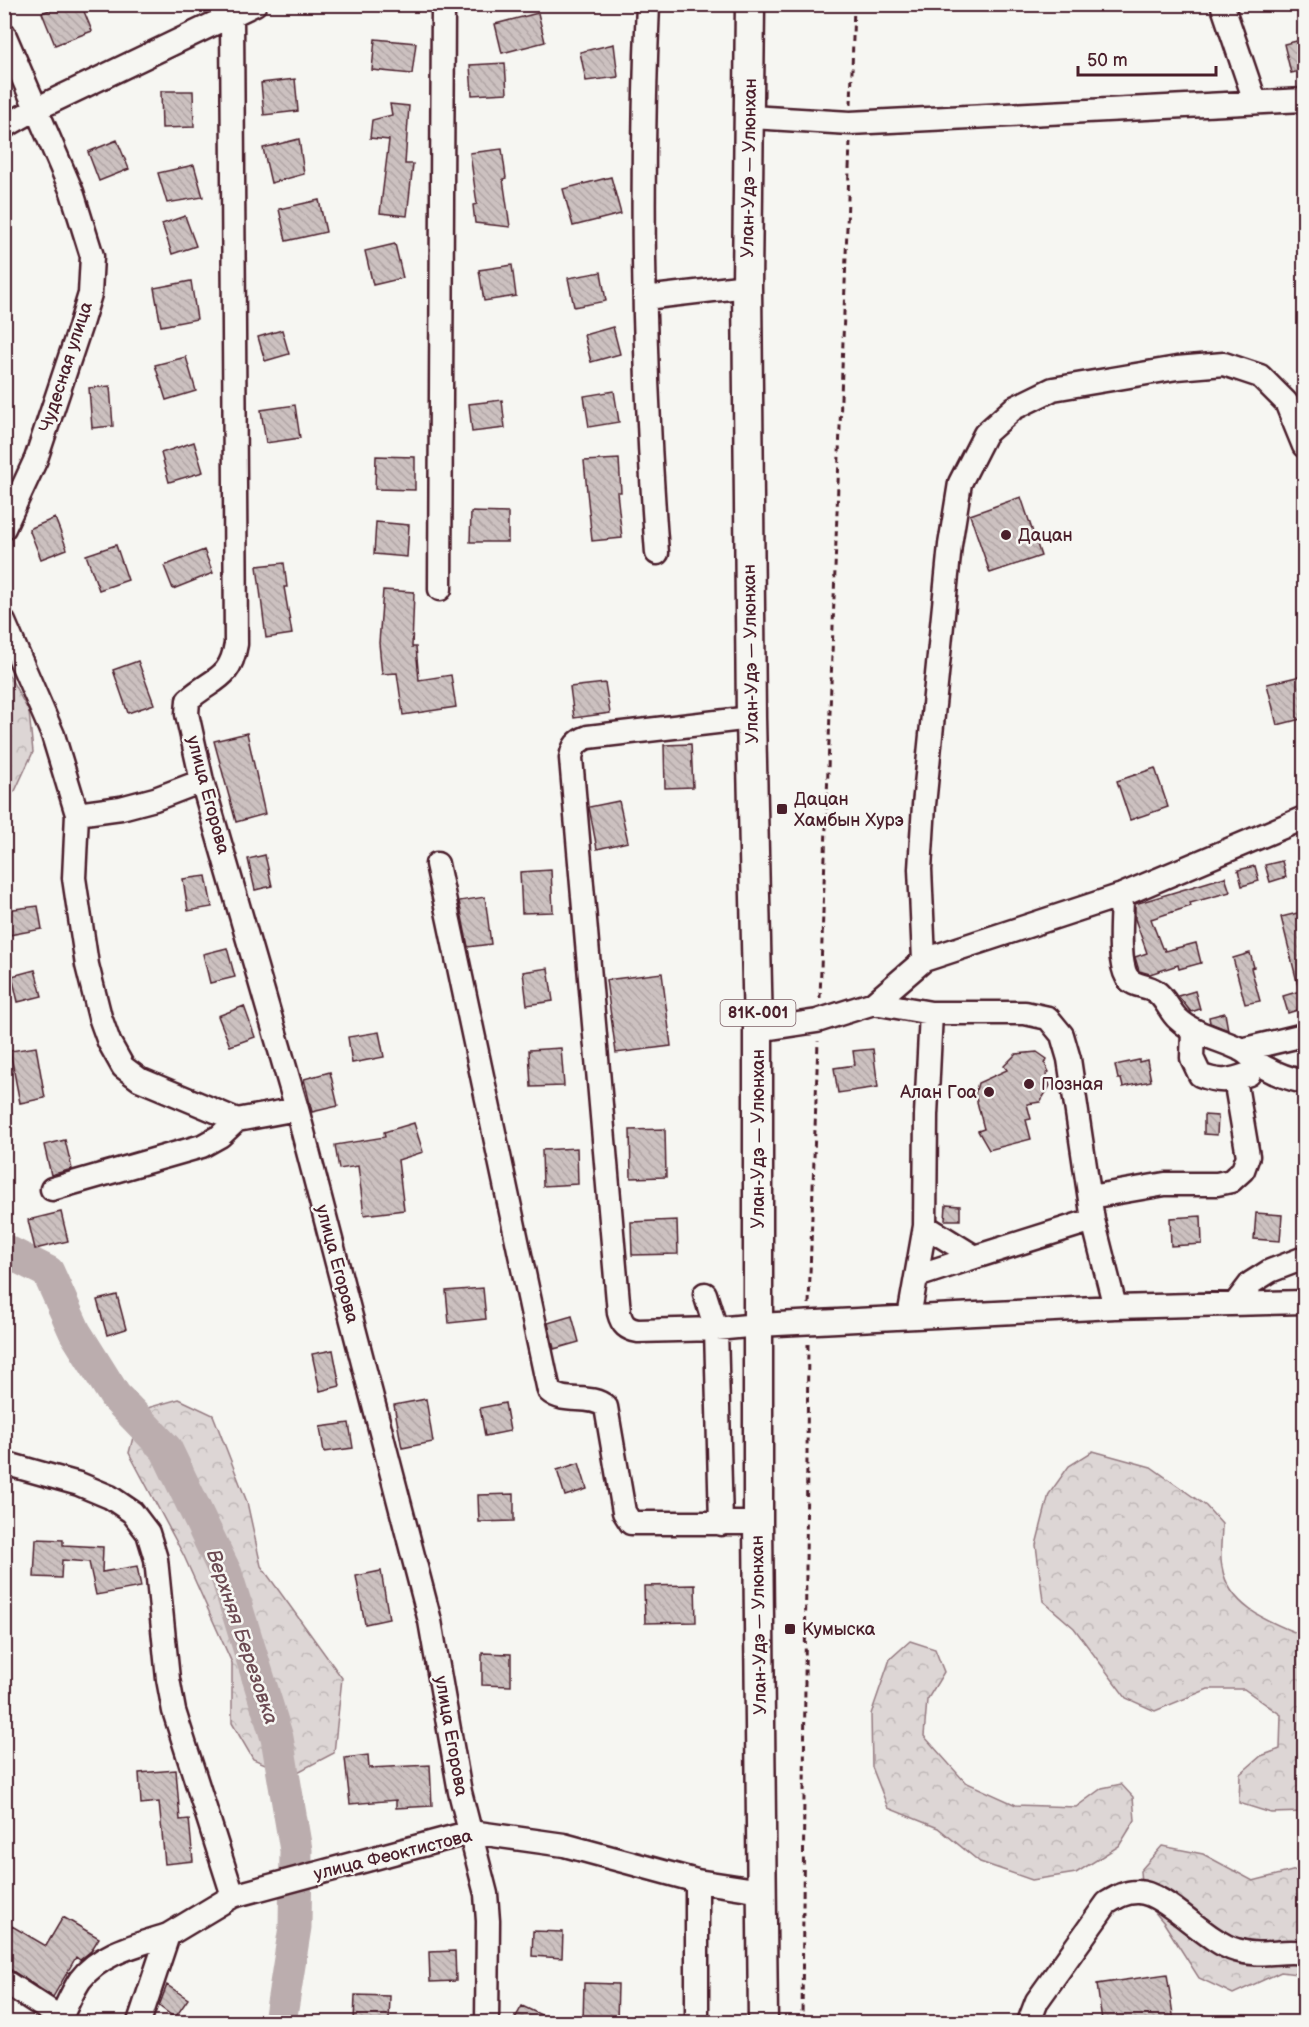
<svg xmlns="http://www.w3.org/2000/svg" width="1309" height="2027" font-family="'Balsamiq Sans',sans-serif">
	<defs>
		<pattern id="forest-crowns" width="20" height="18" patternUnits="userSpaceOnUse" patternTransform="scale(1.5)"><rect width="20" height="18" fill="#ddd6d5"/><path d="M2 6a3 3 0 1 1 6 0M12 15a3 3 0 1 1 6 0" fill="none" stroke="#bfb7b7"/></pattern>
		<pattern id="building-back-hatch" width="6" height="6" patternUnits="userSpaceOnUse" patternTransform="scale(1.5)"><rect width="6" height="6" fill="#ccc1c0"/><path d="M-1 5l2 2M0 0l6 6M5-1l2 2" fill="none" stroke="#b1a5a5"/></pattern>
	</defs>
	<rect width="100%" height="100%" fill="#f6f6f2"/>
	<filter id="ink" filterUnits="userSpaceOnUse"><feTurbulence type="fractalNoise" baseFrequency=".0167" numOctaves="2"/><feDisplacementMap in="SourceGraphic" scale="12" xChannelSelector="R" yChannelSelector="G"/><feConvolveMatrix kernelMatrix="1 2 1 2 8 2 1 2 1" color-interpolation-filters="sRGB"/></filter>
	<g filter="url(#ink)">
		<path fill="url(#forest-crowns)" stroke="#947a80" stroke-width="1.5" d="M5,668L29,712L33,752L15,791L5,799Z
			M179,1399L213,1415L247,1502L261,1566L342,1678L334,1753L292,1775L253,1759L232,1723V1663L184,1556L129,1453L140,1410Z
			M1093,1451L1151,1467L1206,1506L1222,1524C1222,1538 1219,1554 1222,1567C1229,1608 1270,1622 1304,1636V1812L1271,1813L1239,1803L1240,1774L1261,1756L1280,1749L1281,1715L1244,1689H1208L1155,1711L1126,1698L1074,1628L1043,1601L1036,1545L1049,1494L1069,1466Z
			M910,1641L935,1649L944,1672L927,1700L924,1736L965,1782L1016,1805L1076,1807L1102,1788L1121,1784L1133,1797L1135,1820L1119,1846L1076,1873L1032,1880L980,1862L938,1828L888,1808L872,1767L871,1714L890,1659Z
			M1162,1846L1203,1854L1253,1881L1304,1868V1975L1281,1972L1233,1994L1199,1978L1164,1923L1142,1897L1140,1871Z"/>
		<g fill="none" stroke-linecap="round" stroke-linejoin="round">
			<path stroke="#bbadae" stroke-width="33" d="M4,1250L48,1272L75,1332L115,1396L166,1449L226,1574L277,1738L296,1850L295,1927L280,2022"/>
		</g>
		<path fill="url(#building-back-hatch)" stroke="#4a1f2b" stroke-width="1.5" d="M64,4H81L92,31L55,45L42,13Z
			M538,13L545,42L502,53L495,24Z
			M375,39L416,43L412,74L372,70Z
			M1305,39V70L1291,73L1284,44Z
			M614,44L618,77L586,81L580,52Z
			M505,63L507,93L472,95L470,65Z
			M295,79L298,111L264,115L261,83Z
			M161,91H193L194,127L162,128Z
			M390,104L409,106L405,164H413L407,216L380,213L389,140L370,138L372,120L392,115Z
			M299,139L304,174L271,183L263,148Z
			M117,140L129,169L99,181L88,152Z
			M502,149L506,178L503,179L510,227L475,223L473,205L477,204L470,153Z
			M194,165L203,197L167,203L158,173Z
			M611,177L621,214L573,226L563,189Z
			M319,200L326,232L286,241L279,209Z
			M185,216L196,246L172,254L162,224Z
			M395,244L403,278L373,285L365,251Z
			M512,265L516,296L484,301L479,270Z
			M601,272L606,301L574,307L568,278Z
			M191,281L197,319L161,326L154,288Z
			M613,327L620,354L591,362L584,335Z
			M282,330L289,354L265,361L258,337Z
			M186,357L196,391L166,400L155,365Z
			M110,386L113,426L92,428L89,388Z
			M614,391L619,422L589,427L584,396Z
			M502,400L505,428L472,432L469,404Z
			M295,405L300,438L266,443L261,410Z
			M194,442L203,472L169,482L161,453Z
			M376,456L415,457V490L375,489Z
			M619,459L621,492H617L622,538L592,541L584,461Z
			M1021,497L1041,556L990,573L970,515Z
			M471,512L508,513V542H470Z
			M55,518L67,549L41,559L29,529Z
			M376,522L409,525L407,557L374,554Z
			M116,545L128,580L99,590L86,555Z
			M204,550L213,573L173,589L164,566Z
			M284,563L287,587H284L292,634L266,638L257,566Z
			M383,590L414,592L412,647H416L419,680L451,675L456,707L403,715L397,673L382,674L379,643Z
			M138,661L154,704L128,713L113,670Z
			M1305,675V718L1277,725L1267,684Z
			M605,683L610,713L574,718L570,687Z
			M247,733L265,814L236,822L214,741Z
			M691,744L693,787L665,788L664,745Z
			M1155,768L1168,807L1130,820L1117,781Z
			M619,801L628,842L597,849L589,807Z
			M265,855L272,886L255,890L248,859Z
			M1282,861L1286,877L1270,882L1265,865Z
			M1255,866L1259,881L1242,886L1238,870Z
			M551,870L553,912L522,913L520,872Z
			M206,876L212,907L188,911L183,879Z
			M1225,877L1230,892L1190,903L1191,906L1151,919L1162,948H1164L1165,951L1196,943L1201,963L1179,969L1178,965L1150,974L1139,971L1135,957L1147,953L1135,919V904Z
			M485,897L491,944L468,947L459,901Z
			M38,906L42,929L9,935L6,910Z
			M1302,912L1305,922V990H1299L1281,917Z
			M227,948L235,977L210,983L203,954Z
			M1250,953L1254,967L1251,968L1260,1001L1245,1004L1233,958Z
			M548,968L553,1001L527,1005L523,972Z
			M35,970L42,996L18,1002L12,976Z
			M662,973L671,1046L616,1053L606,980Z
			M1195,991L1200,1009L1191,1012L1178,996Z
			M1300,991L1304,1008L1288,1013L1283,996Z
			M244,1006L255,1037L230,1046L218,1016Z
			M1225,1013L1228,1030L1210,1023L1209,1017Z
			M379,1032L384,1057L352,1063L348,1037Z
			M36,1047L45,1098L20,1103L10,1051Z
			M561,1048L564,1086L531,1087L529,1050Z
			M873,1049L878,1087L838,1093L834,1068L855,1065L853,1051Z
			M1037,1052L1047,1059L1045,1064L1049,1072L1046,1074L1050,1086L1040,1102L1027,1104L1031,1119L1026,1120L1031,1139L989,1150L978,1131L984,1129L975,1094L978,1083L1007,1070L1004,1066L1016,1054Z
			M1139,1060V1062L1147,1060L1151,1081L1123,1087L1121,1079H1118L1115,1065Z
			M330,1072L338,1106L312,1112L304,1079Z
			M1204,1115L1218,1116L1217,1135L1204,1134Z
			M414,1123L423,1152L398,1160L404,1210L364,1215L358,1166L339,1169L335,1145L385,1137L384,1132Z
			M665,1129L666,1177L631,1178L630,1130Z
			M65,1140L72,1169L51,1175L44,1145Z
			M577,1148L578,1184L543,1186L542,1150Z
			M946,1205L960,1206V1220H945Z
			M61,1212L68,1241L35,1249L28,1220Z
			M1256,1213L1282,1215L1280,1241L1254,1239Z
			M1201,1216L1202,1244L1171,1246L1170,1218Z
			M677,1220L678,1254L632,1255L631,1222Z
			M483,1288L486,1319L449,1323L446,1291Z
			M117,1295L126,1329L107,1335L97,1300Z
			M572,1316L579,1342L554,1349L548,1323Z
			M333,1350L340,1386L320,1391L312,1354Z
			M426,1399L433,1442L402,1448L394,1405Z
			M505,1403L510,1431L485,1436L480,1408Z
			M349,1423L353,1448L324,1452L320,1427Z
			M579,1463L587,1489L565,1496L557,1470Z
			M514,1494V1521L479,1522L478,1495Z
			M36,1539L63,1540V1545L103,1547L102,1572L137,1566L141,1587L96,1595L89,1562L62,1560L61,1578L34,1577Z
			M381,1571L389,1619L365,1624L356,1576Z
			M695,1585L696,1622L645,1623L644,1586Z
			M482,1653L511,1654V1686L482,1685Z
			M368,1755L369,1768L430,1765L432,1806L396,1808V1800L350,1804L345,1758Z
			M176,1770L180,1820L189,1819L193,1861L165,1864L159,1802L141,1804L139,1773Z
			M63,1917L99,1938L91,1951L80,1960L76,1957L53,1997L11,1970L4,1968V1938L12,1926L46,1946Z
			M533,1931L563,1932L562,1958L532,1956Z
			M455,1951L456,1981L430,1982L429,1952Z
			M1167,1974L1174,2022H1124L1123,2018L1102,2021L1097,1984Z
			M584,1983L618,1984L617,2022H583Z
			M167,1985L188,1999L175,2018L159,2006Z
			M355,1995L390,1996L389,2022H354Z
			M522,2006L556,2022H513Z"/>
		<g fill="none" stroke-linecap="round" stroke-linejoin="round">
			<g stroke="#4a1f2b" stroke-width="27">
				<path id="minor" d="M648,4C640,187 643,371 657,553
					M1222,4L1255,101
					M232,16L236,644C230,681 212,678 188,700L187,714L202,781L297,1109L430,1621L460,1792L486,1894L488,1921L487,2022
					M4,34L72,192L92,256L90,294L80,327L36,459L4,528
					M750,117L850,123L1304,100
					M4,127L36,109L255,4
					M645,298L747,286
					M440,589L443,4
					M4,622L53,735L77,814
					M751,718L588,737C577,741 573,746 571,758L619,1313C622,1325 627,1329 638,1331L716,1329L758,1325L1115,1307L1304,1302
					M202,781L155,799L121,808L77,814L74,878L87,965L100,1017L109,1042L123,1067L139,1079L237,1120L297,1109
					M437,864L549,1391C564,1405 591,1393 606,1407L624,1512L631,1523H758
					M1122,895C1122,916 1117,960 1127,977C1134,988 1146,984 1155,991C1166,998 1169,1011 1178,1019C1195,1035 1220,1039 1240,1049C1249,1054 1256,1063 1266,1068C1278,1075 1291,1079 1304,1082
					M924,960L920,869L924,805L950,545L960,483L985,434L1014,408L1053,389L1177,368L1224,364L1260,376L1286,402L1304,446
					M874,1003L924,960L1122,895L1304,818
					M931,1013L926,1115L925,1226L975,1257L1093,1220L1115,1307
					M758,1030L817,1021L874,1003L931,1013H1025L1048,1018L1062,1035L1069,1059L1093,1220
					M1193,1030L1192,1058L1200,1075C1220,1083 1229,1081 1249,1074
					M1241,1050L1304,1035
					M52,1189L202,1146L220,1136L237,1120
					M1090,1197L1165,1184H1217L1231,1181L1243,1170L1248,1156L1235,1079
					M917,1276L975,1257
					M705,1294L716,1329L721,1524
					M1235,1304L1251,1283L1270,1271L1304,1258
					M909,1317L925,1226
					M4,1463L79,1484L110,1497L132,1512L148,1533L156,1559L168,1679L174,1711L233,1896
					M4,1981L61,2018
					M59,2022C65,2009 72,1992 80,1980C100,1953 137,1945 168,1935
					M139,2022L168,1935L233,1896L471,1832L564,1845L697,1881
					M697,2022V1881L762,1891
					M1029,2022L1037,2001L1107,1903C1117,1897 1125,1892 1137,1892C1164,1891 1206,1942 1236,1950C1262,1958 1282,1949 1304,1953"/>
			</g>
			<g stroke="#4a1f2b" stroke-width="33">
				<path id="major" d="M750,4L747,286L751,718L758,1030V1523L763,2022"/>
			</g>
			<path stroke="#4a1f2b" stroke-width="3" stroke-dasharray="6 4.5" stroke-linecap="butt" d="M851,105L854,4
				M820,998L850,141
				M809,1304L818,1041
				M802,2022L808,1344"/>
			<use href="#minor" stroke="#f6f6f2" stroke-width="22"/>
			<use href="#major" stroke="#f6f6f2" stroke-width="28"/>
		</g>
	</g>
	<g fill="#4a1f2b" stroke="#f6f6f2" stroke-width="2">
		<circle cx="1006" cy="535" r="6"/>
		<rect x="776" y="803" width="12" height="12" rx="3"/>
		<circle cx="1029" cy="1084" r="6"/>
		<circle cx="989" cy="1092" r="6"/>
		<rect x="784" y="1623" width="12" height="12" rx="3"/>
	</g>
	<g text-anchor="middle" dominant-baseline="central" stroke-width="5" stroke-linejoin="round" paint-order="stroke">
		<rect fill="#f6f6f2" stroke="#7e6067" stroke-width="1.5" x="720.5" y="1000" width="75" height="26" rx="4.5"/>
		<g font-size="16" font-weight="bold" fill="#4a1f2b">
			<text x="758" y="1013">81К-001</text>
		</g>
		<g font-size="18" fill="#4a1f2b" stroke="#f6f6f2">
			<text transform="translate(749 168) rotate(-89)">Улан-Удэ — Улюнхан</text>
			<text transform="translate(66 367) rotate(-72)">Чудесная улица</text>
			<text transform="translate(751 654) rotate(-91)">Улан-Удэ — Улюнхан</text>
			<text transform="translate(208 795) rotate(75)">улица Егорова</text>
			<text transform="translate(758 1139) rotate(-90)">Улан-Удэ — Улюнхан</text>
			<text transform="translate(337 1264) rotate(75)">улица Егорова</text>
			<text transform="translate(759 1625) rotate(-91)">Улан-Удэ — Улюнхан</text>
			<text transform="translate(451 1736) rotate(80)">улица Егорова</text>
			<text transform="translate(393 1855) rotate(-14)">улица Феоктистова</text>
		</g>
		<g font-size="18" fill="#4a1f2b" stroke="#f6f6f2" text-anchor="start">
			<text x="1018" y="535">Дацан</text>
			<text x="794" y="799">Дацан<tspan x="794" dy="21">Хамбын Хурэ</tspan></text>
			<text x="1041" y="1084">Позная</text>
			<text x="977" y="1092" text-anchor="end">Алан Гоа</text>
			<text x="802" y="1629">Кумыска</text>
		</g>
		<g font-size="20" font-style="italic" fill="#6c4a52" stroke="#f6f6f2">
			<text transform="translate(242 1637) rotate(71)">Верхняя Березовка</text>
		</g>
	</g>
	<rect width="1309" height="2027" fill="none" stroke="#f6f6f2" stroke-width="24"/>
	<rect x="12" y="12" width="1285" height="2003" fill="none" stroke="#4a1f2b" stroke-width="2" filter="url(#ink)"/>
	<path d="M1078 66v9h138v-9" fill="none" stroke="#4a1f2b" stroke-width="3"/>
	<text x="1087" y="66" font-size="18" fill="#4a1f2b" stroke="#f6f6f2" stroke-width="4.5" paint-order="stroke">50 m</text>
</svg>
